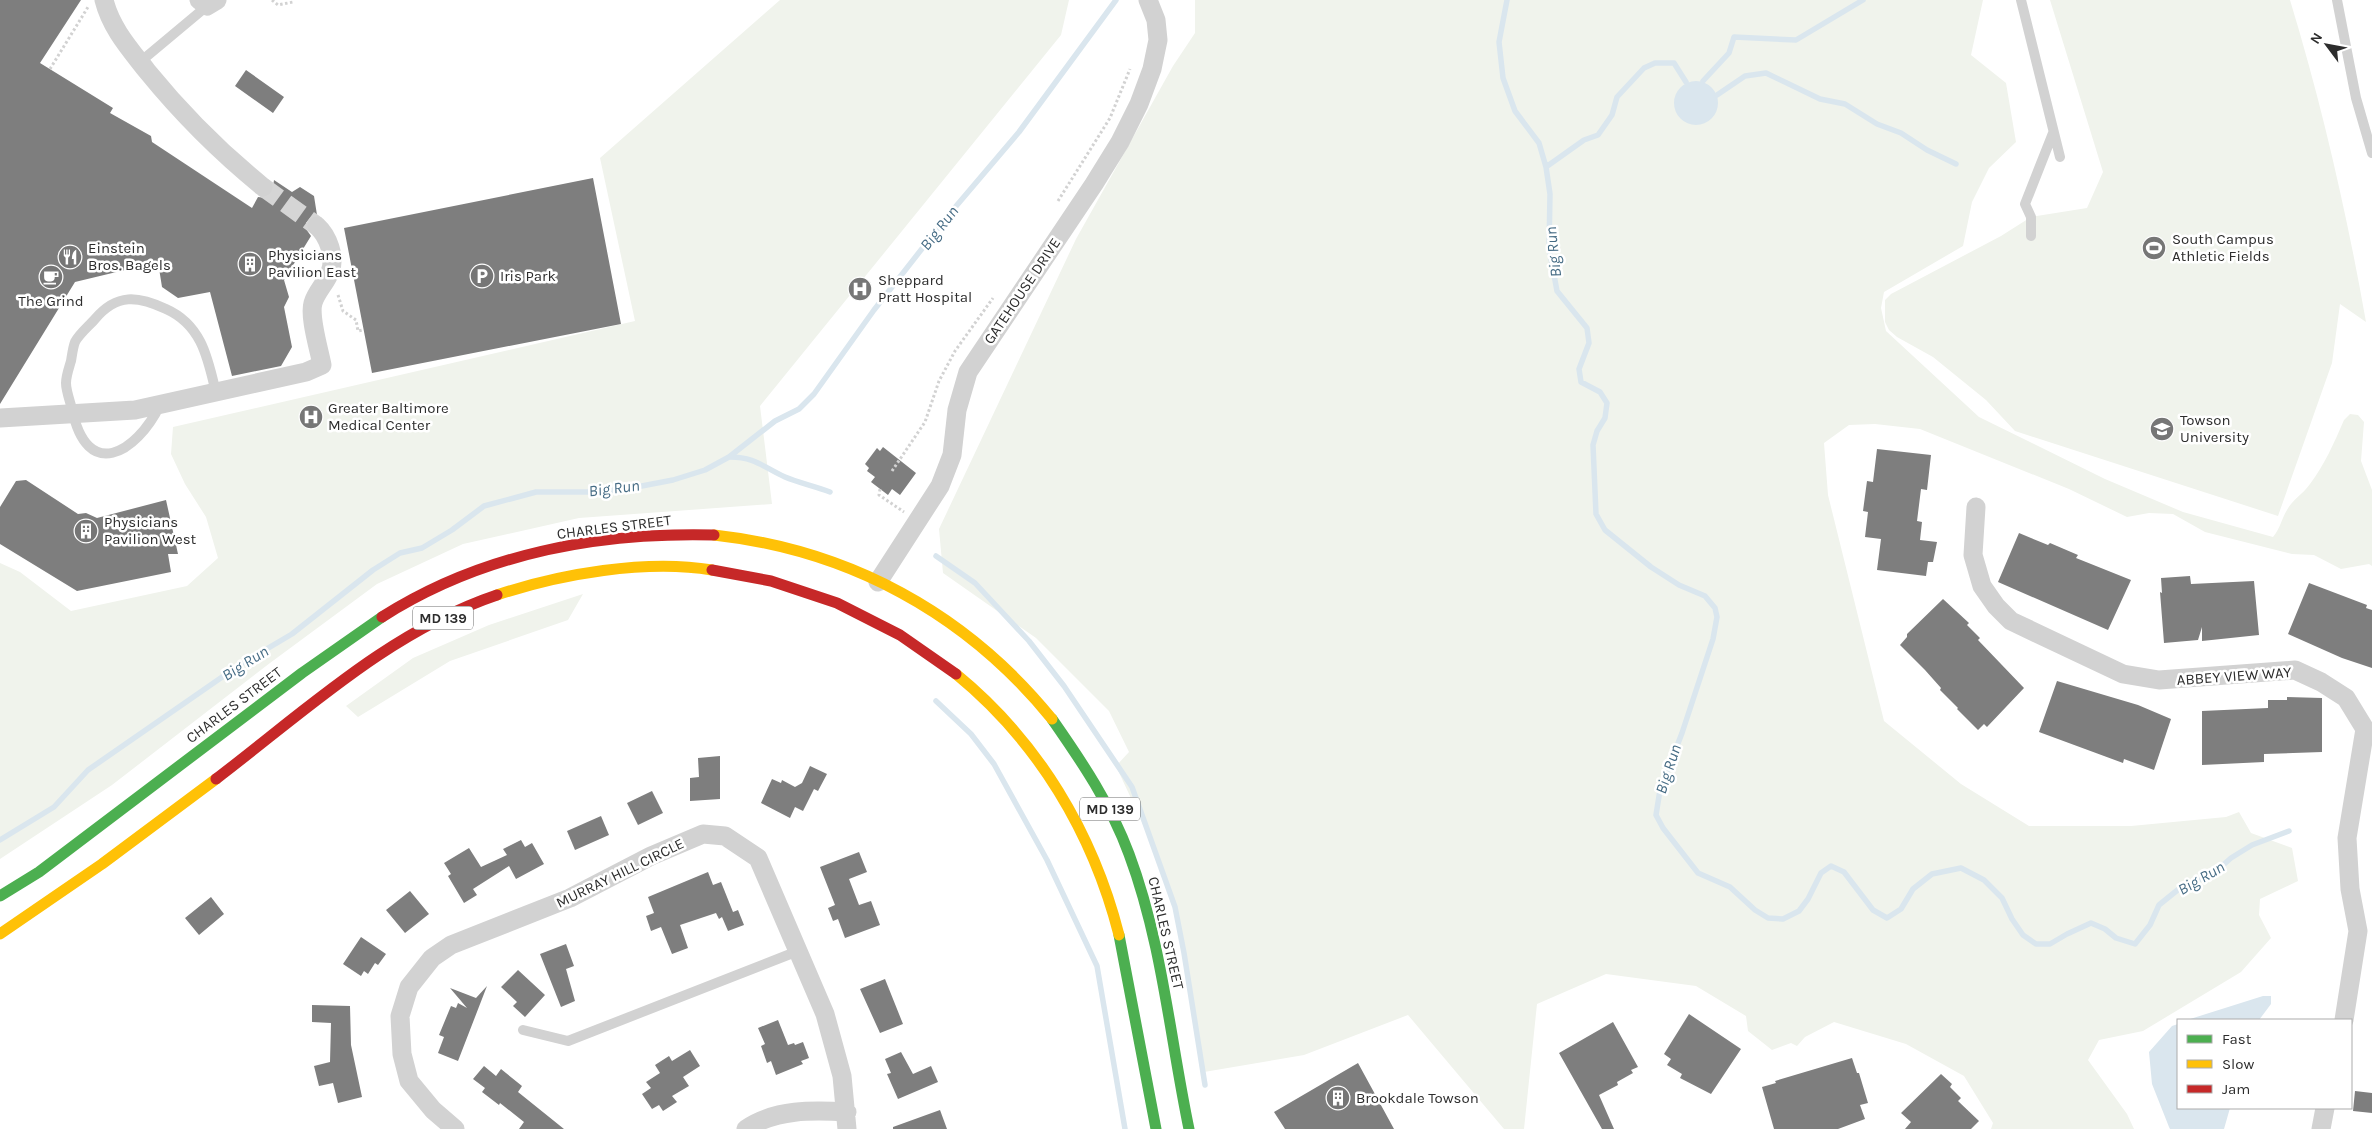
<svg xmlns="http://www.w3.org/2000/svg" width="2372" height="1129" font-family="Karla,sans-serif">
	<rect width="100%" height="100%" fill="#fff"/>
	<path fill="#f0f3ec" d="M780,0H1069L1061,35L760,406L772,504L579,518L463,544L377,584L270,663L112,785L0,859V563L20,572L71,611L187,586L218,558L206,517L185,484L171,454L173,427L635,321L600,158Z
		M1195,0H1983L1971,55L2006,83L2016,142L1989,168L1972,202L1963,246L1884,292L1881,308L1886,331L1979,417L2105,479L2183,512L2273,537C2281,527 2281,520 2287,510C2292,500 2303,494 2310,484C2325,464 2334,443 2344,420L2350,414L2358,415L2364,422L2361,461L2372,490V566L2369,564L2341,569L2314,555L2292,554L2205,532L2173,514L2149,513L2127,517L2069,489L1920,429L1875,424L1849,425L1824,443L1828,495L1884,721L1961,784L2029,826H2131L2226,817L2239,812L2251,833L2292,848L2298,881L2260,899L2259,915L2271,938L2241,972L2143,1031L2099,1040L2088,1060L2127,1114L2134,1129H1991L1993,1123L1964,1076L1906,1044L1834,1022L1805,1037L1797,1046L1791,1043L1772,1050L1748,1031L1746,1016L1696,986L1606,974L1537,1004L1524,1129H1504L1408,1015L1304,1055L1204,1072L1190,987L1176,916L1162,865L1116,766L1129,752L1109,711L1036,638L943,573L939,529L1076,239L1173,66L1195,33Z
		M2050,0H2290C2322,105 2347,214 2366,322L2340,304L2332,363L2278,516L2015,431L1986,400L1933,357L1897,337L1889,330L1885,322V300L1891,294L2001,236L2031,217L2087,208L2103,172Z
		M583,594L568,620L450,661L358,717L346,706L413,658L489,625Z"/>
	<path fill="#dae6ee" d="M1674 103a22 22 0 1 1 44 0a22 22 0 1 1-44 0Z
		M2263,996H2271V1004L2259,1020H2187Z
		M2178,1024V1108H2230L2224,1129H2170L2169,1127L2152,1084L2149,1052L2172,1026Z"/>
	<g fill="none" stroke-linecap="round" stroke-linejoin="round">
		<path stroke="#dae6ee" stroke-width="5.5" d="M1507,0L1499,42L1503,78L1515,111L1539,143L1546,167L1550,194L1549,248L1557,291L1587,328L1589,343L1579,369L1581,382L1600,392L1607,403L1605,418L1597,431L1593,445L1596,514L1605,530L1651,567L1679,585L1705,596L1715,608L1717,617L1713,639L1682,733L1660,790L1656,815L1663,828L1698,873L1730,887L1755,910L1768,918L1783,919L1799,911L1808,899L1821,873L1831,866L1844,872L1873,910L1887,918L1901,909L1913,889L1932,874L1961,868L1984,880L2002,898L2012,919L2023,935L2036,944H2050L2067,934L2091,923L2105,929L2116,938L2135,944L2150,925L2159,905L2180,888L2214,873L2231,858L2252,845L2289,831
			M1703,81L1729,53L1734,37L1796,40L1863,0
			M1717,95L1745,76L1766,73L1820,99L1845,104L1877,124L1901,133L1927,150L1956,164
			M1546,167L1584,140L1598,135L1612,115L1617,97L1644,68L1655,63H1674L1686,82
			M730,457C755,457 763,467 785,477C799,483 815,486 830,492
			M936,556L975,583L1029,641L1064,686L1132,787L1175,907L1184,953L1205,1085
			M936,701L971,734L994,764L1047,860L1097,966L1125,1129
			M0,840L54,807L88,770L238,666L292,634L373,570L400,553L422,548L452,530L484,506L536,492H596L626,489L673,480L705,470L729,457L775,421L799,409L814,394L874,310L946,218L1019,132L1116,0"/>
	</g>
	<path fill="#7e7e7e" d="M0,0H81L40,63L113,108L110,113L151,136L152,142L252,208L258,197L266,198L272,194L274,180L292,192L300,187L314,196L317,215L310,218L306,223V229L311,236L284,280L289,297L284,307L292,347L281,366L232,376L210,292L178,298L162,287L158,262L75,282L0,404Z
		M246,70L284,97L273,113L235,86Z
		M593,178L621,324L372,373L344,228Z
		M883,447L916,473L900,495L892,489L888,495L871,482L875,477L867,471L869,468L865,464L877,448L880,451Z
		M1877,449L1931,455L1927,490L1921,489L1917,521L1922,522L1920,540L1937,542L1933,562H1928L1926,576L1877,570L1881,539L1865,537L1868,512L1863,511L1867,481L1873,482Z
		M26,480L78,514L86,513L97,518L166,500L178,554H168L171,572L77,591L0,544V507L16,481Z
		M2019,533L2048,545L2050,543L2078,555L2076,558L2131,580L2108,630L1998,582Z
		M2190,576L2191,584L2254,581L2259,635L2202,641V627L2198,640L2164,643L2160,592L2162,593L2161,578Z
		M2309,583L2367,605L2366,608L2372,610V668L2342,658L2288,634Z
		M1943,599L1969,623L1967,625L1980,638L1978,640L2024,688L1987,727L1984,724L1978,730L1957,709L1958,708L1940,690L1941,688L1925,670L1900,645L1907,637V634Z
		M2057,681L2138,705L2171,719L2154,770L2124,759L2123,763L2039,732Z
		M2287,697L2322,698V752L2264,754V762L2202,765V711L2268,708V700H2287Z
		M720,756V799L690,801V778L699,777L698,758Z
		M810,766L827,774L818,791L814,789L803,811L795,807L790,818L761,803L772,779L781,783L782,780L795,787L802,783Z
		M652,791L663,813L638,825L627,803Z
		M601,816L609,835L575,850L567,831Z
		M521,840L525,847L532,843L544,864L516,879L509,866L473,889L477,895L464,903L448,876L451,874L444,863L469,848L481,867L507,855L503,849Z
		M859,852L867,872L849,879L859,905L871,901L880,925L845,938L838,919L833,921L828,908L835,905L820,867Z
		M708,872L713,885L721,882L733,912L738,910L744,925L728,931L722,917L719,919L716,913L680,925L688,948L672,954L661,927L651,931L646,916L654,913L648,897Z
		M410,891L429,914L405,933L386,910Z
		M211,897L224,914L199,935L185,918Z
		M361,937L386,954L378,965L375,963L368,974L364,971L361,976L343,964Z
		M566,944L574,966L566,969L575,1001L561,1007L540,954Z
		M518,970L545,995L525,1017L513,1006L517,1002L501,987Z
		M885,979L903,1024L880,1033L860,989Z
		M487,986L458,1061L438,1053L444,1037L439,1035L451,1006L456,1008L458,1003L467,1008L450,988L476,998Z
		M312,1005L350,1006L351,1045L362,1097L338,1103L333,1083L319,1086L314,1066L330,1062L331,1023L312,1022Z
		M1689,1014L1741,1049L1711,1094L1680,1078L1682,1074L1667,1065L1671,1059L1664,1054Z
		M778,1020L788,1045L794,1043L795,1045L803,1042L809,1058L801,1061L803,1064L776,1075L771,1061L767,1063L761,1046L765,1044L758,1028Z
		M1613,1022L1638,1067L1631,1070L1633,1073L1617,1082L1618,1085L1599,1095L1614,1129H1602L1559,1053Z
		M690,1050L700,1066L683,1077L689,1086L672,1096L677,1102L663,1111L659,1105L652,1109L642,1094L651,1088L646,1082L660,1073L655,1065L669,1056L672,1061Z
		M901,1052L913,1074L931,1066L938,1082L898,1099L887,1074L891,1073L885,1059Z
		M1852,1058L1857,1073H1859L1868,1103L1860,1105L1865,1119L1838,1129H1774L1762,1087L1776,1083L1775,1081Z
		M1358,1063L1394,1129H1285L1274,1112Z
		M484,1066L496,1076L501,1069L522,1086L518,1092L564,1129H519L524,1122L500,1103L499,1105L482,1092L485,1088L473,1079Z
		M1941,1074L1952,1084L1950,1087L1961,1098L1958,1101L1979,1121L1971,1129H1905L1911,1122L1901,1113Z
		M2355,1091L2372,1093V1113L2353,1111Z
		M940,1110L947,1129H893V1127Z"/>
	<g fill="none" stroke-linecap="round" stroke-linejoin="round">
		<path stroke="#d5d5d5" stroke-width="19" stroke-dasharray="19 9" stroke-linecap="butt" d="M263,187L317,226"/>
		<path stroke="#d2d2d2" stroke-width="3" stroke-dasharray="2.5 2.5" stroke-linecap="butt" d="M272,0L278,5L293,2
			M50,69L88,7
			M1058,201L1110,118L1130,69
			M298,270L310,274
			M338,295L343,311L356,320L358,331L363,330
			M892,471L925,422L939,381L955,351L993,298
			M880,489L879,495L904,512"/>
		<path stroke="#d2d2d2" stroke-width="10" d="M2021,0L2060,157
			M2337,0L2356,98L2372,153
			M140,62L207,6
			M2031,236V217L2025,204L2053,133
			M160,405C136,454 87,482 72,409C70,401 66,391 66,383C66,376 69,368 71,361C72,355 73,347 75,342C79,334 89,326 95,319C117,293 138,296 166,309C202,325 208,359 216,393
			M523,1030L568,1041L798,951"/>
		<path stroke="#d2d2d2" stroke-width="19" d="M104,0C111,28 129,48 147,71C182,114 220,152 263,187
			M199,0L207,6L217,0
			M0,418L135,410L306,372L322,365C319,349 309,317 313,303C316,292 326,283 330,272C336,257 328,236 317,226
			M1976,507L1973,555L1982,586L1996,606L2011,621L2123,674L2159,680L2295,670L2321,682L2346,698L2365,729L2347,838L2350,889L2358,931L2344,1020
			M878,582L940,486L952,455L957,410L968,372L1094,184L1120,142L1139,104L1152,69L1158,40L1156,20L1148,0
			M455,1129L433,1110L409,1081L402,1054L400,1016L409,987L432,958L451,945L570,898L651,856L703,834L725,836L758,858L825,1014L842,1076L847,1129
			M746,1129C775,1109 813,1110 847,1112
			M2321,1129L2325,1108"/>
		<path stroke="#4caf50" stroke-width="11" d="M1052,719C1082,762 1111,805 1129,854C1162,942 1170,1038 1189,1129
			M0,896L39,872L302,673L382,617
			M1119,935L1156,1129"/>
		<path stroke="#ffc107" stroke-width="11" d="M714,535C849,550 966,613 1052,719
			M497,595C560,574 646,559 712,570
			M956,674C1038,741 1093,833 1119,935
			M0,934L102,864L216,779"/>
		<path stroke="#c62828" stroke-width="11" d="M712,570L771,581L837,603L900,635L956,674
			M382,617C481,554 598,532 714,535
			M216,779C304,712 390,631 497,595"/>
	</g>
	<defs>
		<g id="stadium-disc" transform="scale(1.25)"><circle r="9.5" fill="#767676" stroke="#fff"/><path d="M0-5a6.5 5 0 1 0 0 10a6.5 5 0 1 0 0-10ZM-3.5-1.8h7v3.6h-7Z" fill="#fff"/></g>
		<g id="restaurant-disc" transform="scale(1.25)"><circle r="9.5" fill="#767676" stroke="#fff"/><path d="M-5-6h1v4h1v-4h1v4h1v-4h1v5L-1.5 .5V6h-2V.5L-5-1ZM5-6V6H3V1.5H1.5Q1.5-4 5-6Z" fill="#fff"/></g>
		<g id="building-disc" transform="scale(1.25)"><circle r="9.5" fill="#767676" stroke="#fff"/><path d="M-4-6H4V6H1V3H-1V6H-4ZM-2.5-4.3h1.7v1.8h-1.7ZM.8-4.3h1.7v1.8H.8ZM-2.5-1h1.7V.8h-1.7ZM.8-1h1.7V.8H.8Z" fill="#fff"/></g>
		<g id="parking-disc" transform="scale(1.25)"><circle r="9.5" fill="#767676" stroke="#fff"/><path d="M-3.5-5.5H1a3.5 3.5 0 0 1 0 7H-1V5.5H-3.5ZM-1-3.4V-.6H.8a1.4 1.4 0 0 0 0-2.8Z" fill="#fff"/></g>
		<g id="cafe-disc" transform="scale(1.25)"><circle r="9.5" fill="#767676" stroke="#fff"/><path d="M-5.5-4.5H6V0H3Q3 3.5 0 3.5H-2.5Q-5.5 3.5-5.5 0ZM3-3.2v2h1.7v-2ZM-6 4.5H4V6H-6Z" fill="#fff"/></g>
		<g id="hospital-disc" transform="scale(1.25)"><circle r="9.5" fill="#767676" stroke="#fff"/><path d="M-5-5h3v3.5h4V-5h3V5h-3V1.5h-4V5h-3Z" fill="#fff"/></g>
		<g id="university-disc" transform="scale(1.25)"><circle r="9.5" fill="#767676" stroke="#fff"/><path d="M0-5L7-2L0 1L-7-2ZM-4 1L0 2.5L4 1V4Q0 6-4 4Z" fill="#fff"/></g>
	</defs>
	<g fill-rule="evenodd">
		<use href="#stadium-disc" x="2154" y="248"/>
		<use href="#restaurant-disc" x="70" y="257"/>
		<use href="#building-disc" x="250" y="264"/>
		<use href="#parking-disc" x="482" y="276"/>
		<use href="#cafe-disc" x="51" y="277"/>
		<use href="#hospital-disc" x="860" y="289"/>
		<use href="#hospital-disc" x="311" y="417"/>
		<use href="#university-disc" x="2162" y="429"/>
		<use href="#building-disc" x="86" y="531"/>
		<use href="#building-disc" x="1338" y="1098"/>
	</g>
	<g text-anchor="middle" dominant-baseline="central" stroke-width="5" stroke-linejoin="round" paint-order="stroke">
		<g fill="#fff" stroke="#6c6c6c" stroke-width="1">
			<rect x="413" y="606.5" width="60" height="23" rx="4"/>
			<rect x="1080" y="797.5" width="60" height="23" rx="4"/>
		</g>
		<g font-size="14" font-weight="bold" fill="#2d2d2d">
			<text x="443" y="618">MD 139</text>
			<text x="1110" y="809">MD 139</text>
		</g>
		<g font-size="15" fill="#2d2d2d" stroke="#fff" text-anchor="start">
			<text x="2172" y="239">South Campus<tspan x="2172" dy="17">Athletic Fields</tspan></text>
			<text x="88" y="248">Einstein<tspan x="88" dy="17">Bros. Bagels</tspan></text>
			<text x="268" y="255">Physicians<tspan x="268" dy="17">Pavilion East</tspan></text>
			<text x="500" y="276">Iris Park</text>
			<text x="878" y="280">Sheppard<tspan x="878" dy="17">Pratt Hospital</tspan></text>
			<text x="51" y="301" text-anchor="middle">The Grind</text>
			<text x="328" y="408">Greater Baltimore<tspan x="328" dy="17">Medical Center</tspan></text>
			<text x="2180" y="420">Towson<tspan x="2180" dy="17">University</tspan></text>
			<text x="104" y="522">Physicians<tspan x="104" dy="17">Pavilion West</tspan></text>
			<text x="1356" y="1098">Brookdale Towson</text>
		</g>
		<g font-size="15" fill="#2d2d2d" stroke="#fff">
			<text transform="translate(1022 291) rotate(-56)">GATEHOUSE DRIVE</text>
			<text transform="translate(614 527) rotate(-7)">CHARLES STREET</text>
			<text transform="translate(2234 676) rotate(-4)">ABBEY VIEW WAY</text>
			<text transform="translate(234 705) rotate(-37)">CHARLES STREET</text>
			<text transform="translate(620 873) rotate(-26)">MURRAY HILL CIRCLE</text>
			<text transform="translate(1166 933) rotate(77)">CHARLES STREET</text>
		</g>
		<g font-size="16" font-style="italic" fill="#456b84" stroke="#fff">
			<text transform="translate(939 228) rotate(-52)">Big Run</text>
			<text transform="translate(1553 252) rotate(-96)">Big Run</text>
			<text transform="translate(614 488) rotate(-7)">Big Run</text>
			<text transform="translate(245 663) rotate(-32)">Big Run</text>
			<text transform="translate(1668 769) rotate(-72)">Big Run</text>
			<text transform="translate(2201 878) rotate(-30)">Big Run</text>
		</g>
	</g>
	<rect x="2177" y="1019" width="175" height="90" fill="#ffffff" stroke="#ababab"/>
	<rect x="2187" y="1035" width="25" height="8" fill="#4caf50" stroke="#ababab"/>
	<text x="2222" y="1044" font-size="15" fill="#2d2d2d">Fast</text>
	<rect x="2187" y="1060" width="25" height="8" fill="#ffc107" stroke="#ababab"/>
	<text x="2222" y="1069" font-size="15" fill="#2d2d2d">Slow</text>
	<rect x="2187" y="1085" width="25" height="8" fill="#c62828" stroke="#ababab"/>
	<text x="2222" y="1094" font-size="15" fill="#2d2d2d">Jam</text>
	<g transform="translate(2327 45) rotate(302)" stroke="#ffffff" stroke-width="4" paint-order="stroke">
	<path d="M0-4L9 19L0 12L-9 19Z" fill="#2d2d2d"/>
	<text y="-8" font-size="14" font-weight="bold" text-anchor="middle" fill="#2d2d2d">N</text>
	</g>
</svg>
